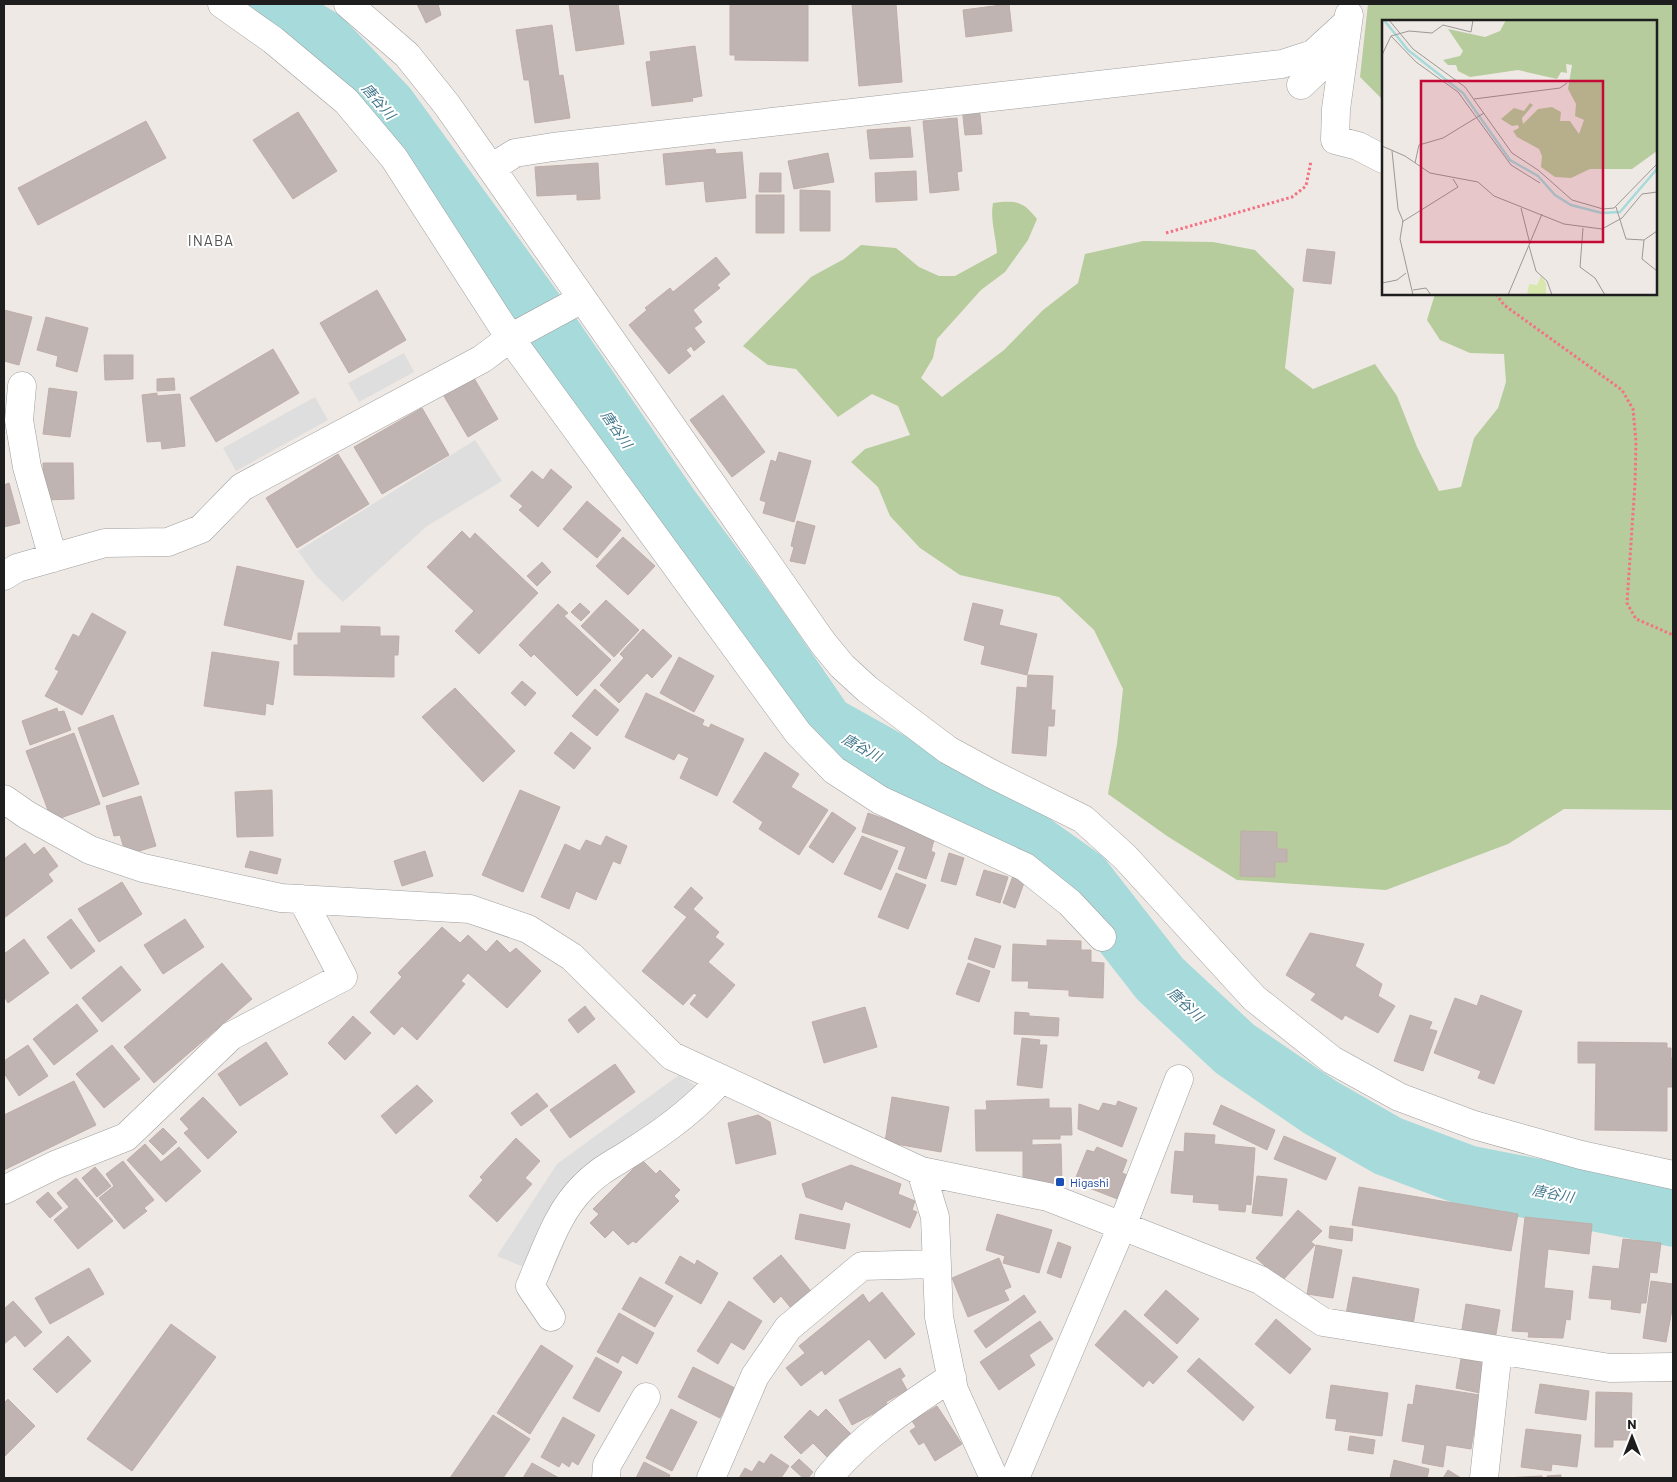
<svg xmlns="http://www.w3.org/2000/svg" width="1677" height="1482" font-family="Barlow,'Noto Sans JP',sans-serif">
	<rect width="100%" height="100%" fill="#efe9e5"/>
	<path fill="#b6cc9c" d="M1368,4H1673V810L1564,809L1508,844L1386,890L1237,880L1167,836L1108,794L1117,744L1123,689L1094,630L1059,597L960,575L920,548L890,516L878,487L851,462L865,449L910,435L898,406L872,394L838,417L796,369L768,365L743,346L811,277L844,259L861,245L896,248L919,267L939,276H955L997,253C996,236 990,220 993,203C1016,200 1023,201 1037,219L1028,240L1005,272L981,290L937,339L933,358L921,378L942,397L1004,350L1043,310L1078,283L1085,254L1143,241L1213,242L1255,250L1294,289L1285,368L1313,389L1375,364L1397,396L1417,447L1439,491L1461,487L1474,438L1498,408L1506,382L1504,354L1470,353L1440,340L1427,320L1435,294H1656V21H1383V100L1360,77Z"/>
	<path fill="#dedede" d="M404,353L414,372L359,402L348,383Z
		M315,397L328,420L236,471L223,448Z
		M475,440L502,481L427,526L343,602L316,576L298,551Z
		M679,1075L719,1101L598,1187L575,1218L550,1278L497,1256L557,1164Z"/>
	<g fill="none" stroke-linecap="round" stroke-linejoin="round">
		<path stroke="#a7dada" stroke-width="61" d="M264,4L322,40L386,107L544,325L668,506L750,617L825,726L1017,833L1082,879L1160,979L1235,1049L1320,1107L1388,1146L1468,1176L1673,1216"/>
	</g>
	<path fill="#bfb4b2" stroke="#c0ada8" d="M417,4H438L441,15L426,23Z
		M569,4H618L624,44L576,51Z
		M730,4H808V61L735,60V55H730Z
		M852,4H896L902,82L859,86Z
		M1009,4L1012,31L966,37L963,10Z
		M552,25L559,76L563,75L570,118L535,123L529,80H524L516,30Z
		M695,46L702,96L692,98L693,101L652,106L646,62L651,61L650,52Z
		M979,105L982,134L965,135L962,107Z
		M298,112L337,171L293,199L253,140Z
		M957,118L962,171L957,172L959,190L930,193L923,121Z
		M146,121L166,158L38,225L18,188Z
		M910,127L913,157L870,159L867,130Z
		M715,149L716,154L742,152L746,198L706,202L704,181L666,185L663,154Z
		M828,153L834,182L794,189L788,161Z
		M598,163L600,199L577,200V194L537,196L535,167Z
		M916,171L917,200L876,202L875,173Z
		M760,173H781V192H759Z
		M800,190L830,191V231H800Z
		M756,195H784V233H756Z
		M1307,249L1335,252L1331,284L1303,281Z
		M716,257L730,274L717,285L720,288L693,310L702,322L694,328L705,342L694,351L691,346L686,350L691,356L669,374L629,325L647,310L645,308L670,288L673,292Z
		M377,290L406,340L349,373L320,323Z
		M4,310L32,317L19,365L4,361Z
		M46,317L88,328L77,372L56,366L58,356L37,350Z
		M273,349L299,393L216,442L190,398Z
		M104,355H133V379L105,380Z
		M471,373L498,419L468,437L441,391Z
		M174,378L175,390L157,391V379Z
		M49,388L77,392L70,437L43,434Z
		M157,393V396L180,394L185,446L162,449L161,441L147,442L142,395Z
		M723,395L765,452L732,477L690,420Z
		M422,408L449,455L382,494L354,447Z
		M779,452L811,461L794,522L763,513L766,502L760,500L771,460L776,462Z
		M338,454L369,504L297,548L266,498Z
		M43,463H73L74,499L44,500Z
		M551,469L572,487L538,527L519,510L523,506L510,496L532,471L543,480Z
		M9,483L20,523L4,527V485Z
		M587,501L621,530L597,558L563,529Z
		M797,521L815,526L805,564L790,561L794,547L791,546Z
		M462,531L470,539L475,533L538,593L479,654L455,631L474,611L427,567Z
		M623,537L655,566L628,595L596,566Z
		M542,562L551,572L537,586L527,576Z
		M237,566L304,581L291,640L224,625Z
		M606,600L639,630L614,657L581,626Z
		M580,603L590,612L581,621L571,612Z
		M973,603L1003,610L999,625L1037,634L1027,675L981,664L985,646L964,640Z
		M558,604L568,613L564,616L611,660L577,696L534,654L531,657L519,645Z
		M92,613L126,632L82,715L45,696L59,671L55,669L73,634L79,637Z
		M341,626L380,627V636H399L398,655H394V677L294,675V645H298V633H341Z
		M643,629L672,656L652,678L647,673L619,703L600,685L624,658L620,654Z
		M212,652L279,662L273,705L266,703L265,715L204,706Z
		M679,657L714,676L694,712L660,693Z
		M1028,675L1053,676L1051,710H1055L1054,726H1048L1046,756L1012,753L1017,687L1027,688Z
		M522,681L536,693L525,706L511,693Z
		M455,688L515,751L483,782L422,717Z
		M595,689L619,710L597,736L572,716Z
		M646,693L704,720L702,725L709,728L711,724L744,739L717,796L680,778L689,758L678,753L674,760L625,737Z
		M57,708L58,712L64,711L71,730L30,745L22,721Z
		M113,715L139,784L103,797L78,728Z
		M571,732L591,748L574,769L554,753Z
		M74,733L100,804L52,821L26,751Z
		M765,752L799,774L791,787L828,810L799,855L759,829L763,822L733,802Z
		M272,790L273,836L237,837L235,792Z
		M520,790L560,807L523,892L482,875Z
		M141,796L156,846L126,855L120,835L114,836L106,806Z
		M832,812L856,828L833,863L809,847Z
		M868,813L922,832L921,835L934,840L931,851L935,853L926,879L898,869L906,847L862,832Z
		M1241,831L1277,832V849H1287V862H1275V877L1240,876Z
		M606,836L627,846L620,864L613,861L596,900L576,891L569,909L541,897L565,844L580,851L586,840L601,846Z
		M862,836L898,851L881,890L844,874Z
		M25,843L34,855L44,847L58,866L48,874L53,881L4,918V859Z
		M250,851L281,859L277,874L245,867Z
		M425,851L433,876L402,886L394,861Z
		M949,853L964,858L956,885L941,881Z
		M984,870L1008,877L1000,903L976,895Z
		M896,873L926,885L908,929L878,917Z
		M1013,876L1025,880L1015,908L1003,903Z
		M122,882L142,914L99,942L78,909Z
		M691,887L703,898L693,909L719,932L715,937L724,944L708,962L735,985L707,1018L690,1004L697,995L694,993L683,1005L642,971L687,917L674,907Z
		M71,919L95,951L71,969L47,937Z
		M185,919L204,947L163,974L144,945Z
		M442,927L460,943L468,935L486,952L497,940L510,953L516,948L541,971L507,1008L468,973L461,981L465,984L417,1040L402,1026L394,1035L370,1012L402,977L398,973Z
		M1310,933L1364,944L1355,966L1382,984L1378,996L1395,1006L1378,1033L1345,1015L1342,1020L1311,1000L1316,994L1286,975Z
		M975,938L1001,946L994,968L968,959Z
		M24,939L49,973L8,1003L4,996V954Z
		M1047,940L1081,941V950H1091V962L1104,963L1103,998L1069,996V990L1028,988L1029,981H1012L1013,944L1047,946Z
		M222,963L252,999L154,1083L124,1047Z
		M968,963L990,971L979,1002L956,994Z
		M121,966L141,990L102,1022L82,998Z
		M1481,995L1522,1011L1494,1084L1478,1078L1481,1071L1434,1053L1455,998L1477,1006Z
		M77,1004L98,1031L54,1065L33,1039Z
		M585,1006L595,1019L578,1033L568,1020Z
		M865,1007L877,1047L824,1063L812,1022Z
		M1015,1012L1029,1013V1016L1059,1018L1058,1036L1014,1034Z
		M1410,1015L1432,1022L1429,1029L1437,1031L1423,1071L1394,1061Z
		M353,1016L371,1033L345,1060L328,1043Z
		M1022,1038L1040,1040L1039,1045H1047L1042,1088L1017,1085Z
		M266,1042L288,1074L240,1106L218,1074Z
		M1578,1042L1667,1043V1048H1671V1058H1673V1087H1667V1131L1595,1130L1596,1063H1578Z
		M28,1045L48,1076L19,1096L4,1073V1061Z
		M112,1045L140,1079L104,1108L76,1074Z
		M615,1064L635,1092L570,1138L550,1110Z
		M74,1081L96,1125L4,1170V1115Z
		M417,1085L433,1101L396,1134L381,1116Z
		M537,1093L548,1106L521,1126L511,1113Z
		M203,1097L237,1132L208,1159L184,1133L189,1129L180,1119Z
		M892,1097L949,1107L941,1152L885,1142Z
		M1049,1099V1108H1071L1072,1135H1060V1139H1032V1145L1061,1144L1062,1182L1023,1183V1151H976L975,1110H987L986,1101Z
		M1118,1101L1137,1108L1122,1147L1078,1129L1079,1104L1099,1111L1103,1103L1116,1106Z
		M1221,1105L1275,1130L1267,1150L1213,1124Z
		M758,1115L770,1122L776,1154L736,1164L728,1123Z
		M163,1128L177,1142L163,1155L149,1141Z
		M1185,1133L1215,1135L1214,1144L1255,1148L1251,1205L1246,1204L1245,1212L1219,1210V1204L1193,1202L1194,1195L1171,1193L1175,1151L1184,1152Z
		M1284,1136L1336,1158L1326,1180L1274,1159Z
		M516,1138L540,1161L525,1178L532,1184L497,1222L469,1196L483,1180L480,1177Z
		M145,1144L161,1162L179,1147L201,1171L166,1202L127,1160Z
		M1097,1147L1127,1160L1122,1173L1130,1176L1120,1200L1074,1182L1087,1150L1094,1152Z
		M642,1160L656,1174L660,1170L680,1190L674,1196L679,1201L636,1243L633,1241L628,1245L613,1230L605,1238L590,1223L599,1214L593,1209Z
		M123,1161L154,1200L144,1208L147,1211L124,1229L99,1198L114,1186L106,1174Z
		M851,1165L901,1184L898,1194L915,1201L912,1210L917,1212L910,1228L845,1201L842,1210L806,1197L802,1184Z
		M95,1167L111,1186L97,1197L82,1178Z
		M1257,1176L1287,1179L1282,1216L1252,1213Z
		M76,1178L113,1221L78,1249L54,1220L69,1207L57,1193Z
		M1359,1187L1518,1214L1511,1251L1352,1225Z
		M48,1192L62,1208L50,1218L36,1202Z
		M1298,1210L1322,1231L1311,1242L1315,1245L1282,1281L1256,1258Z
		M800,1214L850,1224L845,1249L795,1239Z
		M997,1214L1052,1230L1039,1273L1003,1263L1005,1256L986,1250Z
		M1525,1217L1592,1224L1589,1254L1548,1249L1544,1288L1573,1291L1570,1320L1566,1319L1563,1338L1528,1337L1529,1332L1512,1331Z
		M1330,1226L1353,1229L1352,1241L1329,1238Z
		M1623,1239L1661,1243L1657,1273L1650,1272L1646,1303H1641L1640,1313L1611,1309L1612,1300L1589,1298L1593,1266L1619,1269Z
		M1058,1242L1071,1247L1061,1278L1047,1273Z
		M1316,1245L1342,1250L1333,1298L1307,1294Z
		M781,1255L815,1296L795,1313L781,1296L774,1303L753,1278Z
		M680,1256L695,1265L697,1260L718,1273L701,1304L665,1283Z
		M999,1258L1011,1287L1004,1290L1009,1300L968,1317L952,1278Z
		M89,1268L104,1294L50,1324L35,1298Z
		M640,1277L673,1296L655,1327L622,1309Z
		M1353,1277L1419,1289L1413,1325L1346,1314Z
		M1651,1281L1673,1284V1304L1666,1342L1643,1338Z
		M1166,1290L1199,1319L1177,1344L1144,1315Z
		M882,1292L915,1334L885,1359L869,1339L825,1375L822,1370L801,1386L786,1368L805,1353L799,1346L863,1294L869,1303Z
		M1024,1295L1036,1312L986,1348L974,1331Z
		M13,1301L42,1332L25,1347L15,1335L4,1344V1309Z
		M729,1301L762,1321L744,1350L731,1342L718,1364L697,1351Z
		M1466,1304L1500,1310L1495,1340L1461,1335Z
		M1125,1310L1178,1357L1153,1384L1149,1380L1143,1387L1095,1345Z
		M619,1313L654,1333L637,1364L622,1355L618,1363L597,1352Z
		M1276,1319L1311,1349L1290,1374L1255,1344Z
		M1040,1321L1053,1339L1029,1355L1035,1365L999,1390L980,1362Z
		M171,1324L216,1357L132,1471L87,1439Z
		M68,1336L91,1361L57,1393L33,1369Z
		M541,1345L573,1366L530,1434L497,1413Z
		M596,1357L622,1372L599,1412L573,1398Z
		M1199,1358L1254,1407L1243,1421L1187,1371Z
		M1461,1359L1486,1363L1480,1393L1456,1388Z
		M693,1367L735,1388L720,1418L678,1397Z
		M900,1368L905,1376L901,1379L907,1390L886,1402L888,1406L852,1425L839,1400Z
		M1540,1384L1589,1391L1586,1420L1535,1413Z
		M1331,1385L1388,1393L1382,1436L1335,1430L1337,1419L1326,1418Z
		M1416,1385L1480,1395L1471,1449L1446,1445L1443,1467L1422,1463L1425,1445L1402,1441L1408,1404L1413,1405Z
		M1596,1392L1632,1393L1631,1440H1613V1447H1595Z
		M8,1399L35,1426L4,1457V1403Z
		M937,1406L962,1444L935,1461L924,1442L919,1445L910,1431L916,1427L912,1421Z
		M671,1409L697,1422L672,1471L646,1458Z
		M826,1409L851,1434L828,1458L813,1443L801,1454L784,1437L810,1410L818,1417Z
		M493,1415L530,1439L503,1478H450Z
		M563,1417L595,1435L578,1465L572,1461L569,1467L562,1462L559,1467L541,1457Z
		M1526,1429L1581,1435L1577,1467L1552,1464L1551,1471L1521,1467Z
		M1350,1436L1375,1440L1373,1454L1348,1450Z
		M771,1454L789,1466L781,1478H739L745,1468L752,1472L759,1461L764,1464Z
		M799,1459L813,1472L808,1478H803L791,1467Z
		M1394,1460L1429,1469L1427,1478H1390Z
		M644,1462L670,1475L669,1478H636Z
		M532,1463L559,1478H523Z
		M1448,1470L1461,1478H1443Z
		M1561,1475V1478H1547V1476Z
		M1542,1476V1478H1504Z"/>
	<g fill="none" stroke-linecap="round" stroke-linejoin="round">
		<g stroke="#9f9f9f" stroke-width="29">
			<path id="minor" d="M222,4L273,40L346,101L394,158L510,338L798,733L834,770L880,800L1025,867L1070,903L1102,937
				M348,4L407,55L447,105L823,643L842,666L867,689L948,750L992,774L1083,819L1125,857L1254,998L1332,1060L1399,1097L1474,1125L1581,1155L1673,1175
				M1349,15L1336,109L1335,140L1358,146L1383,159
				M1301,85L1341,47
				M491,168L515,153L553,147L1282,64L1313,54L1348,22
				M22,386L19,420L27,467L53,558
				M4,576L17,568L105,543L168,542L201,529L242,487L482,359L510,338L582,299
				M4,799L27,815L90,850L143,868L281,898L470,909L528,929L572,957L672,1056L921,1171L1048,1197L1260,1280L1323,1322L1610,1368L1673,1367
				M921,1171L935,1217L939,1317L954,1390L994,1478
				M4,1190L55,1165L126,1137L231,1036L343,977L302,899
				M551,1317L530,1286C545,1252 557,1212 584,1186C597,1172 611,1165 627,1155C661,1134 695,1110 721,1079
				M606,1478L607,1465L646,1397
				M711,1478L755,1376L788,1328L862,1266L935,1264
				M828,1478C862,1436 908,1406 952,1377
				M1015,1478L1122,1226L1179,1079
				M1484,1478L1498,1350"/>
		</g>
		<path stroke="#f37283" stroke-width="3" stroke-dasharray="2.5 2.5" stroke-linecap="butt" d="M1166,233L1292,197L1306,186L1311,161
			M1496,294L1504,305L1622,390L1633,409L1636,442L1635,483L1627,603L1636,619L1673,635"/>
		<use href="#minor" stroke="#fff" stroke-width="28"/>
	</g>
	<rect fill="#1a4fb4" stroke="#fff" stroke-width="2" x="1055" y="1177" width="10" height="10" rx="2.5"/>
	<g text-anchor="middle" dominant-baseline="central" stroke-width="4" stroke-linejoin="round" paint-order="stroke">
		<g font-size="12" fill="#164399" stroke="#fff" text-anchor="start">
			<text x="1070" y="1182">Higashi</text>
		</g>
		<g font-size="14" font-style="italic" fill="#43788b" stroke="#fff">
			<text transform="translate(379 101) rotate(49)">唐谷川</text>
			<text transform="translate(617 429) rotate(55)">唐谷川</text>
			<text transform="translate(862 747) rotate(29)">唐谷川</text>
			<text transform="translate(1186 1004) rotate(43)">唐谷川</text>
			<text transform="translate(1553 1193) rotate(11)">唐谷川</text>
		</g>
		<g font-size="15" letter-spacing="1" fill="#515151" stroke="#fff">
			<text x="211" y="240">INABA</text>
		</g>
	</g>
	<g transform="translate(1382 20)">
		<rect width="275" height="275" fill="#efe9e5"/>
		<path d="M159,256L164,263V275H145L147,264L155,265Z" fill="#d7e7ad"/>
		<path d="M124,0H275V131L250,149H208L189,158L173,157L159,147L160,136L157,129L135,117L131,111L137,108L136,105L130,106L119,99L132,88L142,91L148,83L151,85L140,98L141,104L156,89L170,87L179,92L178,101H188L197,114L202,100L193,96L194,84L186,69L190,45L184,44L185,53L179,52L175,59L136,50L88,57L76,51L74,45H66L61,40L78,36L81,31L66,9L103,17L118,11Z" fill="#b6cc9c"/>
		<path fill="none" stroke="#a7dada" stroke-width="2.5" d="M2,0L26,30L81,73L128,140L156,156L173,175L189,185L220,193L238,192L275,149"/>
		<path fill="none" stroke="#9b9895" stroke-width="1" d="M7,0L31,29L83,67L130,133L156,150L190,180L221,189L232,188L275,144M9,16L34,42L76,72L129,145L158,163M0,35L9,16L27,11L50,13L61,5L89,12L91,0M92,79L178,68L185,63M0,126L23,136L48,153L96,162L112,176L182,204L220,209L240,198L260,174L275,172M10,131L16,189L21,201L18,219L31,275M33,143L37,125L61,118L102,93M234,187L244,219L262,220M139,188L148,224M20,202L76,167L71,159M201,208L198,247L213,258L223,275M275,211L262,220L260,239L275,251M147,226L154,251L165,261L170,275M0,263L15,260L24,253M31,270L44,268L49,275M126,275L160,194"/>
		<path fill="#c30a36" fill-opacity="0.15" stroke="#c30a36" stroke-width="2.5" d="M39,61H221V222H39Z"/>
		<rect width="275" height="275" fill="none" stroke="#1e1e1e" stroke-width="2.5"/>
	</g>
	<rect width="1677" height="1482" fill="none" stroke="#1e1e1e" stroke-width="10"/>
	<g transform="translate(1632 1437)" stroke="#ffffff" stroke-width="4" paint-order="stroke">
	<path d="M0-4L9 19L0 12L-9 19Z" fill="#1e1e1e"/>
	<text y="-8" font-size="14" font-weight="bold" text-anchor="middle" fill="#1e1e1e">N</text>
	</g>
</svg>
